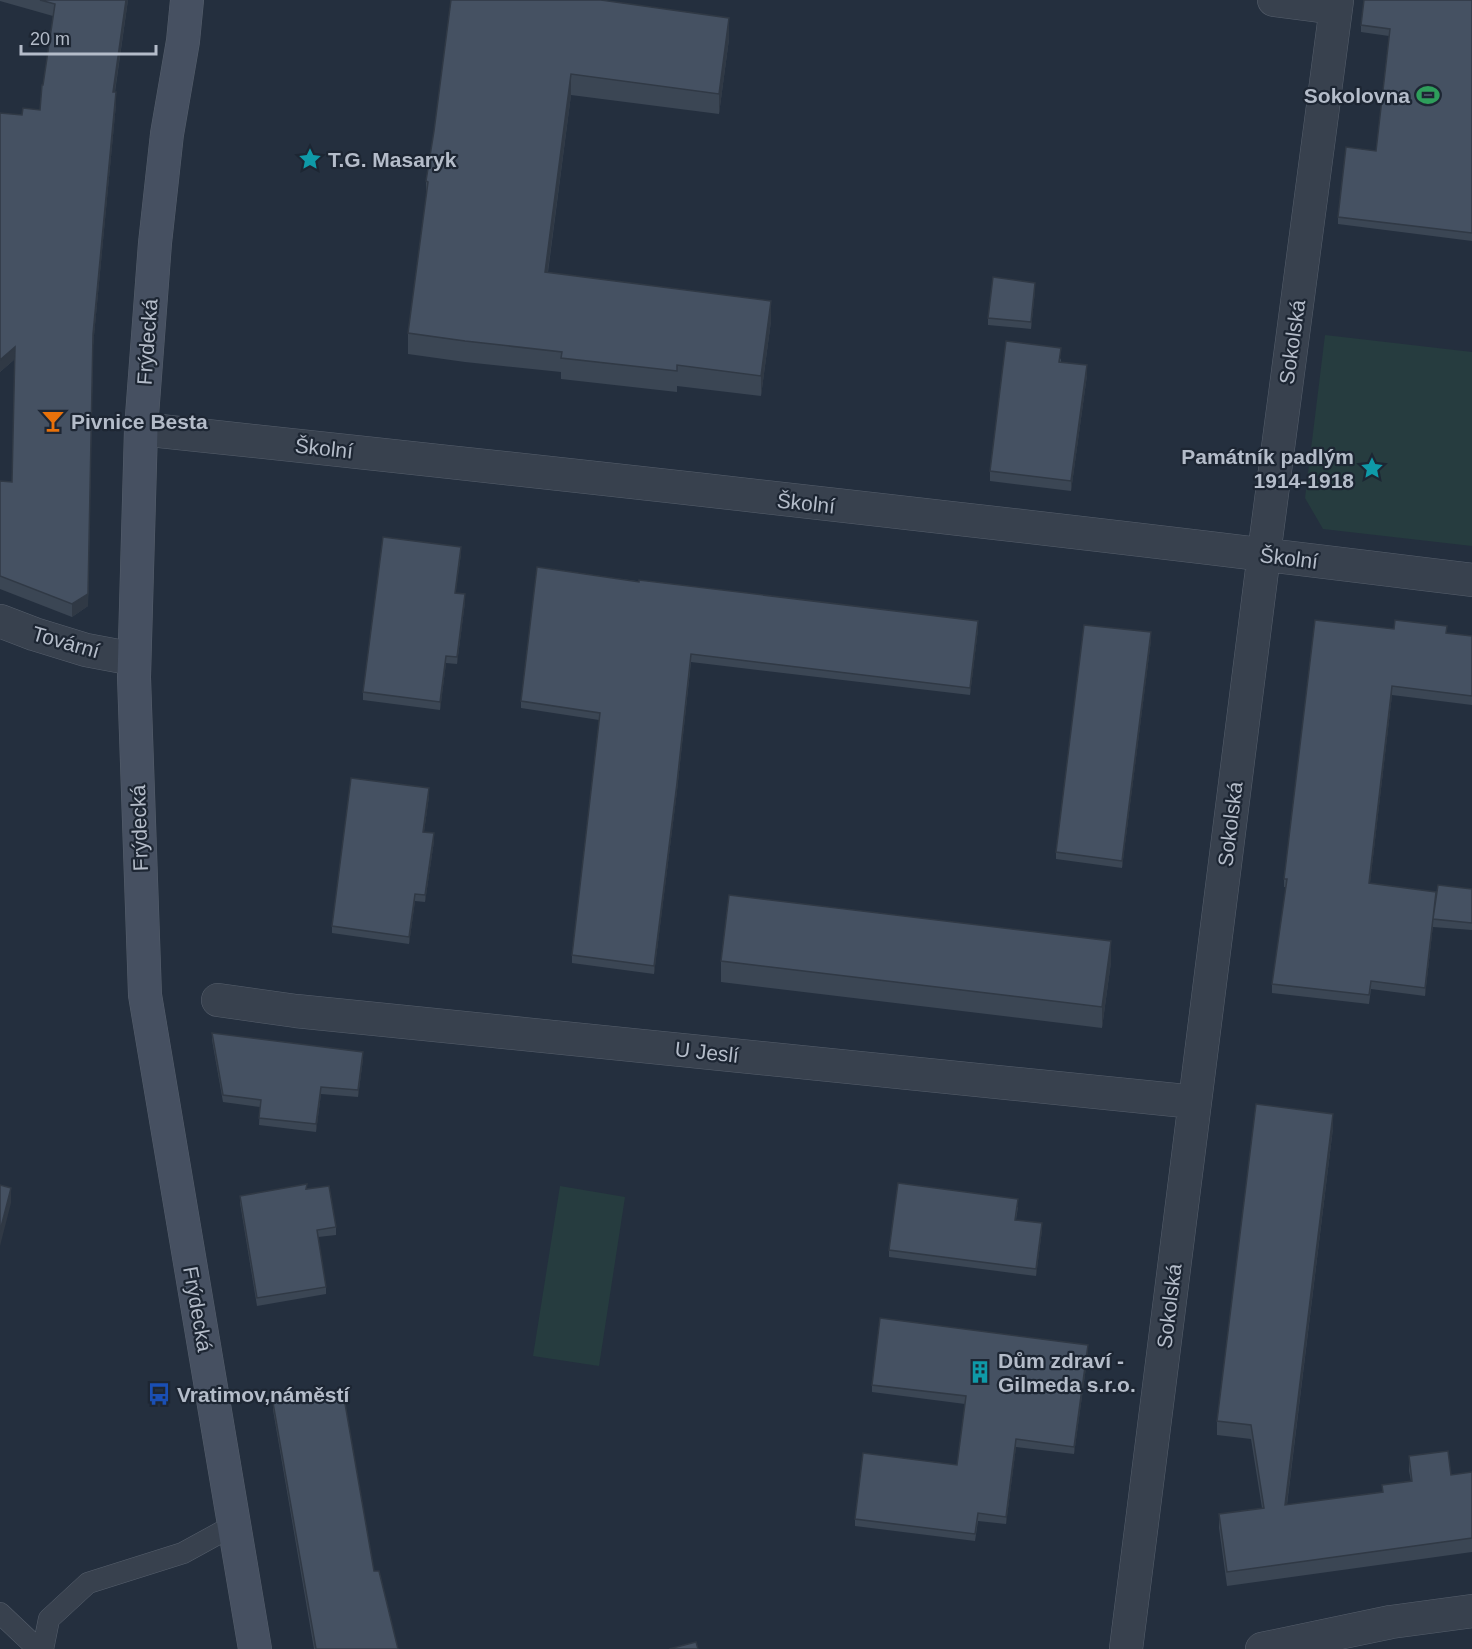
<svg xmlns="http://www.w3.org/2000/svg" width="1472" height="1649" font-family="Helvetica,sans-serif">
	<rect width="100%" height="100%" fill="#242f3e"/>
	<path fill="#263c3f" d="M1325,335L1472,352V546L1323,529L1305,498Z
		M560,1186L625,1197L599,1366L533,1356Z"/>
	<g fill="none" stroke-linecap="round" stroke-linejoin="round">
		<g stroke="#565f6c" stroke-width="22">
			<path id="service" d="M0,1613L38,1649
				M43,1649L49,1619L88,1583L183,1553L234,1525"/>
		</g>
		<g stroke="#565f6c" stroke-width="34">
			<path id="minor" d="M1274,0L1336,8
				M141,429C585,476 1029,525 1472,580
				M0,621L34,634L86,650L134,659
				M218,1000L296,1011L1195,1102
				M1126,1649L1264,554L1337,0
				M1262,1649L1391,1622L1472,1611"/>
		</g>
		<g stroke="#565f6c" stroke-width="34">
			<path id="secondary" d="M187,0L183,41L167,134L155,243L141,429L134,677L145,995L255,1649"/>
		</g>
		<use href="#service" stroke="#38414e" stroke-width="21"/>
		<use href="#minor" stroke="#38414e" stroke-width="33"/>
		<use href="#secondary" stroke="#465061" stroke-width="33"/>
	</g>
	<path fill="#3b4654" d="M0,0H128L115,92L116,104L93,346L88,606L72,617L0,589V481L12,482L15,359L0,372V113L22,115L40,110L53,16L0,1Z
		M451,0L729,39L719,114L571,95L548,272L771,321L761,396L677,386V392L561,379V372L465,362L408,354V333L426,197V181L434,131Z
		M1472,0V241L1338,224V217L1376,151L1389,36L1361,32V25Z
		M1035,290L1031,329L988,325V318Z
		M1061,358V362L1087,375L1071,491L990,481V471Z
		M461,554L455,593L465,602L457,664L446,663L440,710L363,700V692Z
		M537,567L978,629L970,695L691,662L677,791L654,974L572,963V955L599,720L521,708V701Z
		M1394,629L1447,633L1472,636V705L1392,695L1370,883L1436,892L1472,889V930L1433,927V925L1425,996L1371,989L1369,1004L1272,993V984L1286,887H1284V879Z
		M1151,640L1122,868L1056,859V852Z
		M429,796L424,832L434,841L425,902L415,901L409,944L332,933V926Z
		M721,961L1111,962L1102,1028L721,982Z
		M212,1033L363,1059L358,1097L321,1094L316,1132L259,1125L260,1107L223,1102L212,1040Z
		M1333,1128L1287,1505L1382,1492V1485L1411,1481L1409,1471V1456L1451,1475L1472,1472V1552L1227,1586L1219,1528V1514L1262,1508L1251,1439L1217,1435V1421Z
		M307,1189L336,1227V1235L318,1237L326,1287V1294L257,1306L240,1203V1196Z
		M1018,1207L1016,1220L1042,1230L1036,1276L889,1257V1250Z
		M1088,1353L1074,1454L1016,1447L1006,1524L978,1521L975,1541L855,1526V1519L957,1465L965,1404L872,1392V1385Z
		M273,1403L374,1571L398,1649H314L273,1410Z"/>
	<path fill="#303945" d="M126,0H128L113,104V92Z
		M729,18V39L719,114V94Z
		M571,74V95L545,292V272Z
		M116,92V104L93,346L88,606L72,617V604L93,334Z
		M1035,283V290L1031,329V322Z
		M771,301V321L761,396V376Z
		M15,347V359L0,372V360Z
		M1087,365V375L1071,491V481Z
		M461,547V554L455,600V593Z
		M465,594V602L457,664V657Z
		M978,621V629L970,695V688Z
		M1151,632V640L1122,868V861Z
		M691,654L677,791L654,974V966Z
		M446,656V663L440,710V702Z
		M1392,686V695L1369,891V883Z
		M429,788V796L423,839V832Z
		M434,833V841L425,902V895Z
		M415,894V901L409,944V937Z
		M1433,919V925L1425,996V988Z
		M1111,941V962L1102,1028V1007Z
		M363,1052V1059L358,1097V1090Z
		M321,1087V1094L316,1132V1124Z
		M1333,1114V1128L1285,1519V1505Z
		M11,1188V1203L0,1246V1231Z
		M1042,1223V1230L1036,1276V1269Z
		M1088,1345V1353L1074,1454V1447Z
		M1016,1439V1447L1006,1524V1517Z"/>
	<path fill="#455162" stroke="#303945" stroke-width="1.5" d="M40,0H126L113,92H116L93,334L88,594L72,604L0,576V481L12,482L15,347L0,360V113L22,115L23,108L40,110L42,85H43L55,4Z
		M451,0H601L729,18L719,94L571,74L545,272L771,301L761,376L677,365V371L561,358L562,352L465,341L408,333L428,182L426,181L434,131Z
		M1364,0H1472V233L1338,217L1346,147L1376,151L1390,29L1361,25Z
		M993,277L1035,283L1031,322L988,318Z
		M1006,341L1061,348L1059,362L1087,365L1071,481L990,471Z
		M383,537L461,547L455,593L465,594L457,657L446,656L440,702L363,692Z
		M537,567L639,582V580L978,621L970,688L691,654L677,783L654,966L572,955L600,713L521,701Z
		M1315,620L1394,629L1395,620L1447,626L1446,633L1472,636V696L1392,686L1369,883L1436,892L1425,988L1371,981L1369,995L1272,984L1287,879H1284Z
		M1084,625L1151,632L1122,861L1056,852Z
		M351,778L429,788L423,832L434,833L425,895L415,894L409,937L332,926Z
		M1438,885L1472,889V923L1433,919Z
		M729,895L1111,941L1102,1007L721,961Z
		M212,1033L363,1052L358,1090L321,1087L316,1124L259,1118L261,1100L223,1095Z
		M1256,1104L1333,1114L1285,1505L1383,1492L1382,1485L1412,1481L1409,1456L1448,1451L1451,1475L1472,1472V1538L1227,1572L1219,1514L1264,1508L1251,1425L1217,1421Z
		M898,1183L1018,1199L1015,1220L1042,1223L1036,1269L889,1250Z
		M307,1184L306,1189L329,1186L336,1227L317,1230L326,1287L257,1298L240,1196Z
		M0,1185L11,1188L0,1231Z
		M880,1318L1088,1345L1074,1447L1016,1439L1006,1517L978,1513L975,1534L855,1519L863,1453L957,1465L966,1396L872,1385Z
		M343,1392L374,1571H379L398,1649H316L273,1403Z
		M696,1642L698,1649H669Z"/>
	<defs>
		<g id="stadium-bare" transform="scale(1.8)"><path d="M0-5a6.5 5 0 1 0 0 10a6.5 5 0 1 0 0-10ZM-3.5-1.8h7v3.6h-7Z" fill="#2e9e5b" stroke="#1d2633" stroke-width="2.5" paint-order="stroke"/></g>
		<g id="sight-bare" transform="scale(1.8)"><path d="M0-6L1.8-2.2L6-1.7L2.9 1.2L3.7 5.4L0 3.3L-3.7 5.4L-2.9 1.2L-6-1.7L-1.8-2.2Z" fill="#0f9aa8" stroke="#1d2633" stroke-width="2.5" paint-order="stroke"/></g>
		<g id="bar-bare" transform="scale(1.8)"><path d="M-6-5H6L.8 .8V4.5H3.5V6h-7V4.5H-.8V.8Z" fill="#e8710a" stroke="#1d2633" stroke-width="2.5" paint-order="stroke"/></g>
		<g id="building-bare" transform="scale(1.8)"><path d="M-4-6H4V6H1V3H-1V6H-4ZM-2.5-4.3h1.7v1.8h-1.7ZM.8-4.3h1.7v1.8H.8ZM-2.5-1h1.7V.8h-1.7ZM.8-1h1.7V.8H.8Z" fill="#0f9aa8" stroke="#1d2633" stroke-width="2.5" paint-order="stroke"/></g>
		<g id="bus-bare" transform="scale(1.8)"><path d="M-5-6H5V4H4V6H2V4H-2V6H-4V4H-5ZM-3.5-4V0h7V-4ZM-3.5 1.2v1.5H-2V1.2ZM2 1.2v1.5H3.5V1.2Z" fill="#1a4fb4" stroke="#1d2633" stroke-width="2.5" paint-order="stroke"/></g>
	</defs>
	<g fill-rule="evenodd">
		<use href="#stadium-bare" x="1428" y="95"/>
		<use href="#sight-bare" x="310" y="159"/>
		<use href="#bar-bare" x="53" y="421"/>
		<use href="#sight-bare" x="1372" y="468"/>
		<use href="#building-bare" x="980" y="1372"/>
		<use href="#bus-bare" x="159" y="1394"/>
	</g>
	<g text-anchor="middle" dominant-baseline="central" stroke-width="4.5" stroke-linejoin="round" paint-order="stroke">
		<g font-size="21" font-weight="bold" fill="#b4bcc9" stroke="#1d2633" text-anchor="start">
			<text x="1410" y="95" text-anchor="end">Sokolovna</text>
			<text x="328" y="159">T.G. Masaryk</text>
			<text x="71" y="421">Pivnice Besta</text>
			<text x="1354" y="456" text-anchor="end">Památník padlým<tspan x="1354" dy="24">1914-1918</tspan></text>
			<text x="998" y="1360">Dům zdraví -<tspan x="998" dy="24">Gilmeda s.r.o.</tspan></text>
			<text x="177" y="1394">Vratimov,náměstí</text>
		</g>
		<g font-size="21" fill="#b4bcc9" stroke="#1d2633">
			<text transform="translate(147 342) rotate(-86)">Frýdecká</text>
			<text transform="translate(1292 342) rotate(-82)">Sokolská</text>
			<text transform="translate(324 448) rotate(6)">Školní</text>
			<text transform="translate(806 503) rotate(6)">Školní</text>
			<text transform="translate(1289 558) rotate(7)">Školní</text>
			<text transform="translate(66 642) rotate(16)">Tovární</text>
			<text transform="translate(1230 824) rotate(-83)">Sokolská</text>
			<text transform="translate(139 828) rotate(-92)">Frýdecká</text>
			<text transform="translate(707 1052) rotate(6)">U Jeslí</text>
			<text transform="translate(1169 1306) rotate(-83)">Sokolská</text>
			<text transform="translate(198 1309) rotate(80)">Frýdecká</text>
		</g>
	</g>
	<path d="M21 45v9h135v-9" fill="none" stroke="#b4bcc9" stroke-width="3"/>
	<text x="30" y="45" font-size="18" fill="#b4bcc9" stroke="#1d2633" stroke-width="4.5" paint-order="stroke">20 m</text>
</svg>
